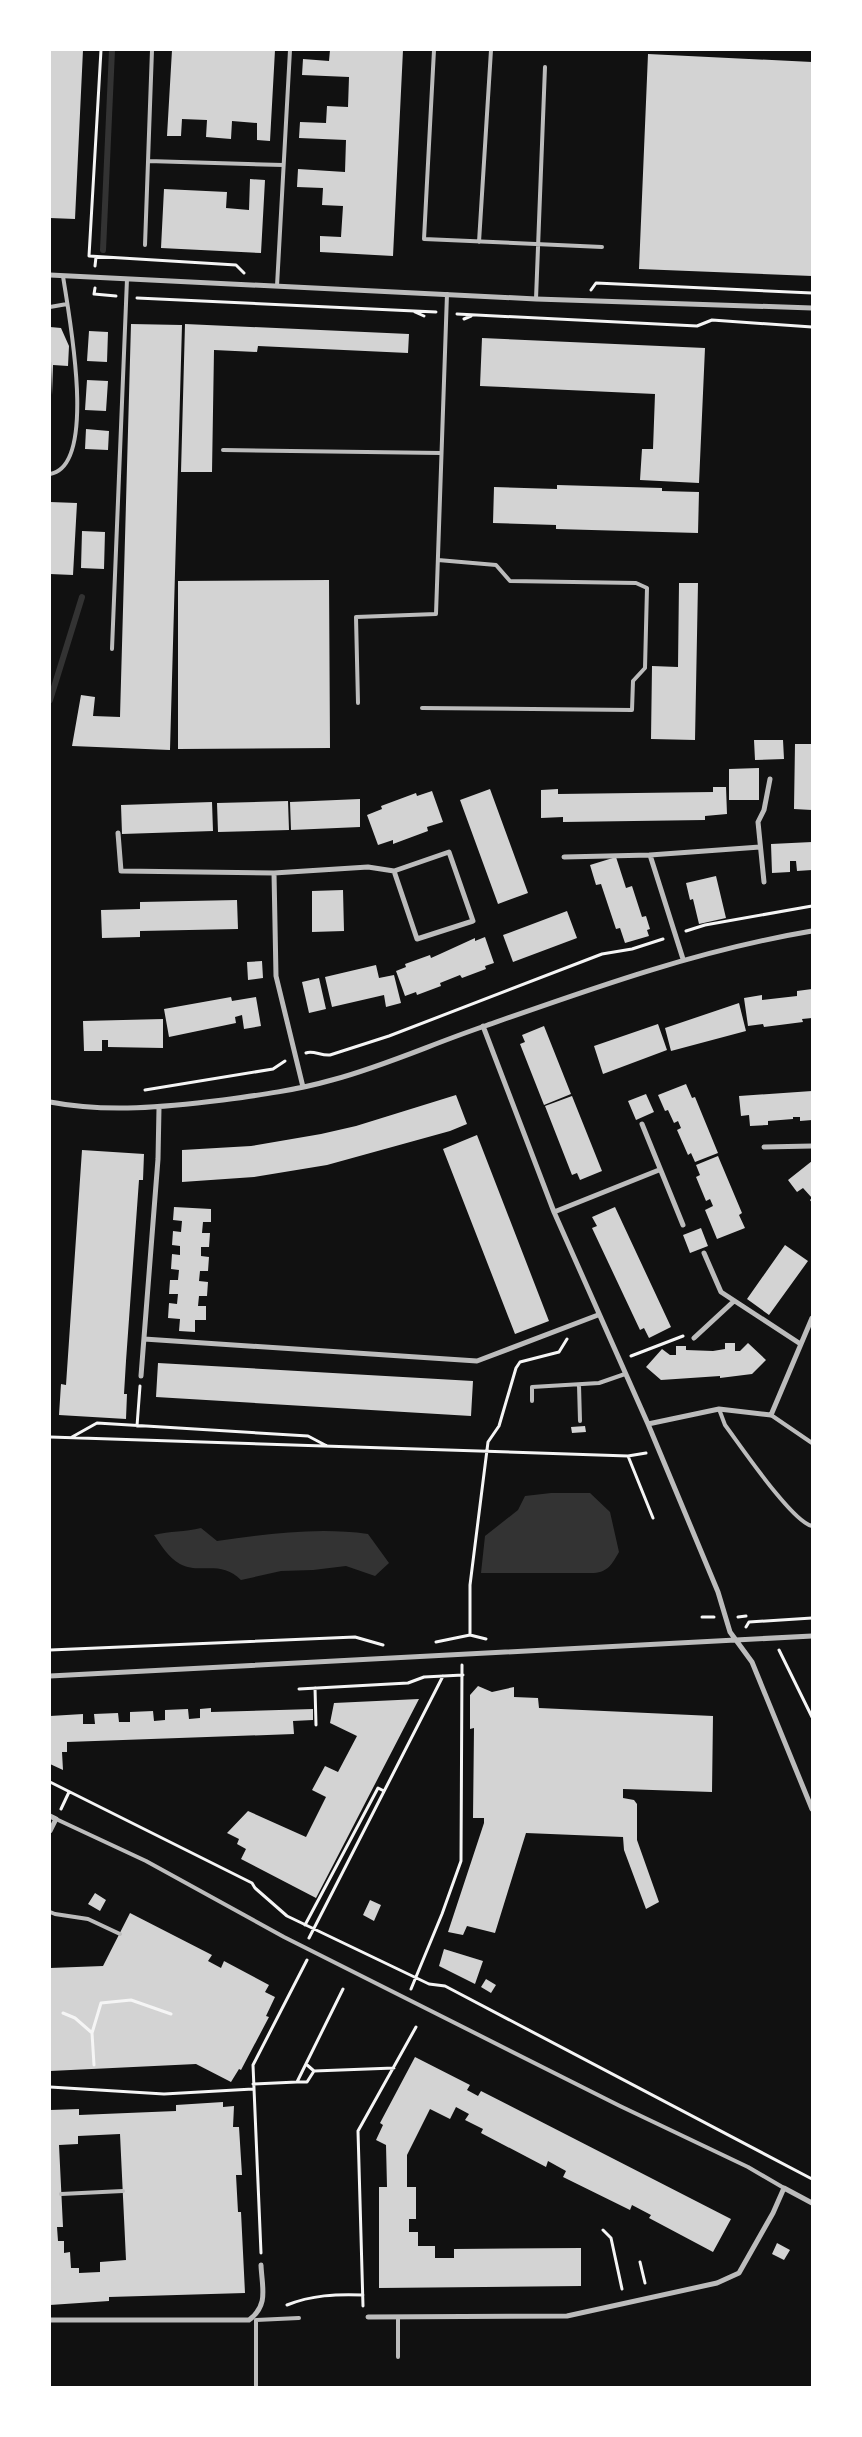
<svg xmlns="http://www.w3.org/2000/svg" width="862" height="2437" font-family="'IBM Plex Sans',sans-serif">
	<rect width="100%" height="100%" fill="#111"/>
	<path fill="#333" d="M551,1493H590L610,1512L619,1552C612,1564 608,1572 594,1573H481L485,1536L518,1510L525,1496Z
		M201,1528L217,1541C268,1534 317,1527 368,1534L389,1563L375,1576L346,1566L313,1570L281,1571L241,1580C220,1559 200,1575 180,1564C168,1557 161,1545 154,1535C170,1531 185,1532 201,1528Z"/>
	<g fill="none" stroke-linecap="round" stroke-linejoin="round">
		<path stroke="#333" stroke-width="6" d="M103,250L112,50
			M50,700L82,597"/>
	</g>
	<path fill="#d3d3d3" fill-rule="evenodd" d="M50,50H83L75,219L50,218Z
		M172,50H275L270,141L257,140V123L232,121L231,139L206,137L207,120L182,119L181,136H167Z
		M330,50H403L393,256L320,252V236L341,237L343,206L322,205L323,188L297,187L298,169L345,172L346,140L299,138L300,122L326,123L327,106L348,107L349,77L302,75L303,59L329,61Z
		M648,54L812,62V276L639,269Z
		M250,179L265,180L261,253L161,248L164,189L227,192L226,208L249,210Z
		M131,324L182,325L170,750L72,746L81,695L95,697L93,716L120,717Z
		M185,324L409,334L408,353L258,346L257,352L214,350L212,472H181Z
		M50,327L61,328L69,346L68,366L53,365L52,395Z
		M89,331L108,332L107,362L87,361Z
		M482,338L705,348L699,483L640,480L642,449H653L655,394L480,386Z
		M87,380L108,381L106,411L85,410Z
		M86,429L109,431L108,450L85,449Z
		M557,485L662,488V491L699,492L698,533L556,529V525L493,523L494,487L557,489Z
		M50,502L77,503L73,575L50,574Z
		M82,531L105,532L104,569L81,568Z
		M329,580L330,748L178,749V581Z
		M679,583H698L695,740L651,739L652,666L678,667Z
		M754,740H783L784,759L755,760Z
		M795,744H812V810L794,809Z
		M759,768V800H729V769Z
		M713,787H726L727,814L705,816V820L563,822V817L541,818V790L558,789V794L713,792Z
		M490,789L528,893L498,904L460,800Z
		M432,791L443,822L427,827L428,831L393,844V840L378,845L367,815L382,809L381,806L416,793L417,796Z
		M360,799V827L291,830L290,802Z
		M288,801L289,830L218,832L217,803Z
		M212,802L213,831L122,834L121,805Z
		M812,842V870L797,871L796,861H790V872L772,873L771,844Z
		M616,857L626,888L632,886L642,917L646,916L650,929L647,930L649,936L625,943L620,928L616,929L601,884L596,885L590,865Z
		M716,876L726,918L699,924L693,899L690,900L686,883Z
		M343,890L344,931L312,932V891Z
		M237,900L238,929L140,931V937L102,938L101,910L140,909V902Z
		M567,911L577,938L513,962L503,935Z
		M485,937L494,963L485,966L486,969L462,978L460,975L440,983L441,986L417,995L416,992L405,996L396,971L406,967L405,964L430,955L431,958L440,954L475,938V941Z
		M262,961L263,978L248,980L247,962Z
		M376,965L379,978L394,975L401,1003L386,1007L384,995L332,1007L325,977Z
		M319,978L326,1009L309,1013L302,982Z
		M812,989V1018L802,1019L803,1022L764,1027L763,1024L748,1026L744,998L762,995V1000L797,996V991Z
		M231,997L232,1001L256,997L261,1026L244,1029L242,1015L235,1017L236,1023L169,1037L164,1009Z
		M739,1003L746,1031L671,1051L665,1028Z
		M163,1019V1048L108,1047V1040H102V1051H84L83,1021Z
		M658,1024L667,1050L603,1074L594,1046Z
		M544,1026L571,1094L544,1105L520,1044L525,1042L522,1035Z
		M686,1084L692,1098L695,1097L718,1153L695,1162L691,1153L688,1155L677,1130L681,1128L678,1121L674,1123L668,1110L665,1111L658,1095Z
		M812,1091V1120L800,1121V1117H793V1119L768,1121V1125L750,1126L749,1115L741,1116L739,1096Z
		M646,1094L654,1112L636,1120L628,1101Z
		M456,1095L467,1124L450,1131L327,1165L254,1177L182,1182V1150L251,1146L321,1134L356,1126Z
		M572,1096L602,1171L580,1180L577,1173L572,1175L545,1106Z
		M477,1135L549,1321L515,1334L443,1149Z
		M82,1150L144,1154L143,1180H139L126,1361L124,1394H127L126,1419L59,1415L61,1384L66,1385Z
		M718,1156L742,1213L739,1215L745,1228L717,1239L705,1210L713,1206L710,1199L706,1201L696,1177L700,1175L696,1165Z
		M812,1161V1203L810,1200L812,1198L803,1188L797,1192L788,1180Z
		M174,1207L211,1209V1222H203L202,1233H210L209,1247H201V1256L209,1257L208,1271H200L199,1281L208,1282L207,1296H199L198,1306H206V1320H195V1332L179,1331L180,1319L168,1318L169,1303L177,1304L178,1294H169L170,1280H178L179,1270L171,1269L172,1254L180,1255V1246L172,1245L173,1231L181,1232L182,1221L173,1220Z
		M615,1207L671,1327L649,1338L644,1328L640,1330L592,1228L597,1226L592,1217Z
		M701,1228L708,1246L690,1253L683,1235Z
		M785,1245L808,1261L769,1315L747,1299Z
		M725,1343H735V1351H740L748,1343L766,1360L752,1374L720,1378V1376L661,1380L646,1367L662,1349L670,1355H676V1346H686V1350L713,1351L725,1349Z
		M158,1363L473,1381L471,1416L156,1397Z
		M585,1426L586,1432L572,1433L571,1427Z
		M478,1686L492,1692L514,1687V1697L538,1698L539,1708L713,1716L712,1792L623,1789V1798L634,1800L637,1804V1840L659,1902L646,1909L624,1850L623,1837L526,1833L495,1933L467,1926L463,1935L448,1932L484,1823V1818H473L474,1728L470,1729V1695Z
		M419,1699L316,1898L241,1859L246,1849L237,1844L239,1839L227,1833L248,1811L306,1837L326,1797L312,1790L325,1766L338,1772L357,1736L330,1723L334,1703Z
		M211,1708V1712L313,1709V1720L293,1721L294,1734L67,1742V1752H62L63,1770L50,1764V1716L83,1714V1724H95L94,1714L118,1713L119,1722H130V1712L153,1711L154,1721L165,1720V1710L188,1709L189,1719L200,1718V1709Z
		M95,1893L106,1900L100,1911L88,1904Z
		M370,1900L381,1905L374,1921L363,1915Z
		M130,1913L212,1955L208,1961L221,1968L224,1961L269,1985L265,1992L275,1997L266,2016L269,2017L241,2070L239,2069L231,2082L196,2064L50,2071V1968L103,1966Z
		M444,1949L483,1961L475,1984L439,1966Z
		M486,1979L496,1985L491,1993L481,1987Z
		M415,2057L470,2085L467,2090L478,2096L481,2091L731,2219L713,2252L649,2218L651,2215L632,2205L630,2210L563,2177L566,2171L548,2161L546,2167L481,2133L483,2129L465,2120L469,2114L456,2107L450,2119L430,2109L407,2155V2187H416V2219H409V2232H418V2246H435V2258H454V2249L581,2248V2286L379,2288V2187H387L386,2145L376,2140L383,2125L380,2123Z
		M223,2102V2107L234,2106L233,2127H239L242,2175H236L238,2212H241L245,2293L109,2297V2301L50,2305V2110L79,2109V2115L176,2111V2105ZM120,2134L126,2260L100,2262V2272L79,2273V2268H71L70,2252L64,2253V2241H58L57,2227H63L59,2145L78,2144V2136Z
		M777,2243L790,2250L784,2260L772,2254Z"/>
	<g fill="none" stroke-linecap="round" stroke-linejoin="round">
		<path stroke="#f5f5f5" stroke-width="3" d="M101,50L89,256L236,265L244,273
			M95,266L96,257
			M95,288L94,294L116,296
			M591,290L596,283L812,293
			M137,298L436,312
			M415,312L424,316
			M457,314L697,326L712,320L812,327
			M464,319L471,316
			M686,931L705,925L812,906
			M306,1053C313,1050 321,1056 330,1055L389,1036L602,954L632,949L663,939
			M145,1090L273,1069L285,1061
			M631,1356L683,1336
			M137,1426L140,1386
			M50,1437L628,1456L646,1453
			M72,1437L97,1423L308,1436L327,1446
			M628,1456L653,1518
			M702,1617H714
			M738,1617L746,1616
			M746,1627L749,1622L812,1618
			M470,1635V1585L488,1442L499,1426L516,1368L520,1362L559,1352L567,1339
			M436,1642L470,1635L486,1639
			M50,1650L355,1637L383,1645
			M779,1650L812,1717
			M315,1688L316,1725
			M299,1689L408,1683L424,1677L463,1675
			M50,1782L252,1883L255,1888L287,1916L429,1984L445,1986L812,2179
			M61,1809L69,1792
			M305,1925L378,1788L384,1791
			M309,1938L443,1676
			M411,1989L442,1914L461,1861L462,1665
			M63,2013L75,2018L91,2032
			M306,2064L314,2071
			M94,2065L92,2033L101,2003L131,2000L171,2014
			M297,2082H307L314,2071L394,2068
			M253,2084L297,2082L343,1989
			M50,2087L164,2094L253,2089
			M603,2230L611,2238L622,2289
			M261,2253L253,2065L307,1960
			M640,2262L645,2283
			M287,2305C312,2295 336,2294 363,2295
			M363,2306L358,2131L416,2027"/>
		<path stroke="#bcbcbc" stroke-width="4" d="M434,50L424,239L602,247
			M148,161L283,165
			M479,242L491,50
			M145,245L152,50
			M277,286L290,50
			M536,299L545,67
			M50,307L67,304
			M223,450L441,453
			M50,474C99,466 68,311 63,276
			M112,649L127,279
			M358,703L356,617L436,614L447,294
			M422,708L632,710L633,681L645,668L647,588L636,583L510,581L496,565L438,560
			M579,1385L580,1421
			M532,1401V1387L599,1383L625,1374
			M719,1409L725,1425C740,1445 792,1522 812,1526
			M771,1415L812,1443
			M56,1819L146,1861L284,1937L620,2106L748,2167L784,2188
			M50,1912L55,1914L88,1919L120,1934
			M61,2194L123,2191
			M398,2317V2357
			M256,2320L299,2318
			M256,2387V2320"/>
		<path stroke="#bcbcbc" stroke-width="5" d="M50,275L536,299L812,308
			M118,833L121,871L274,873L368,867L394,871L449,852L473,921L417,939L394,871
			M650,855L683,959
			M564,857L650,855L760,847
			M274,873L276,976L303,1087
			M764,882L758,822L764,810L770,779
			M483,1026L554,1212L648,1424L718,1592L730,1632L752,1662L812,1809
			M50,1102C107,1113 166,1107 223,1100C260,1095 297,1090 332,1080C385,1066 434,1043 485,1026C593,988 699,950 812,931
			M642,1124L683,1225
			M764,1147L812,1146
			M554,1212L659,1170
			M704,1253L721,1292L799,1343
			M694,1338L734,1301
			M144,1339L477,1361L598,1315
			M141,1376L158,1159L159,1108
			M648,1424L719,1409L771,1415L812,1318
			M50,1676L812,1636
			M50,1816L56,1819L50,1831
			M368,2317L567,2316L717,2283L739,2273L773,2213L784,2188L812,2203
			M50,2320H249C269,2305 262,2288 261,2265"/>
	</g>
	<rect width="862" height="2437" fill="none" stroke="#ffffff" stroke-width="102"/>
</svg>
